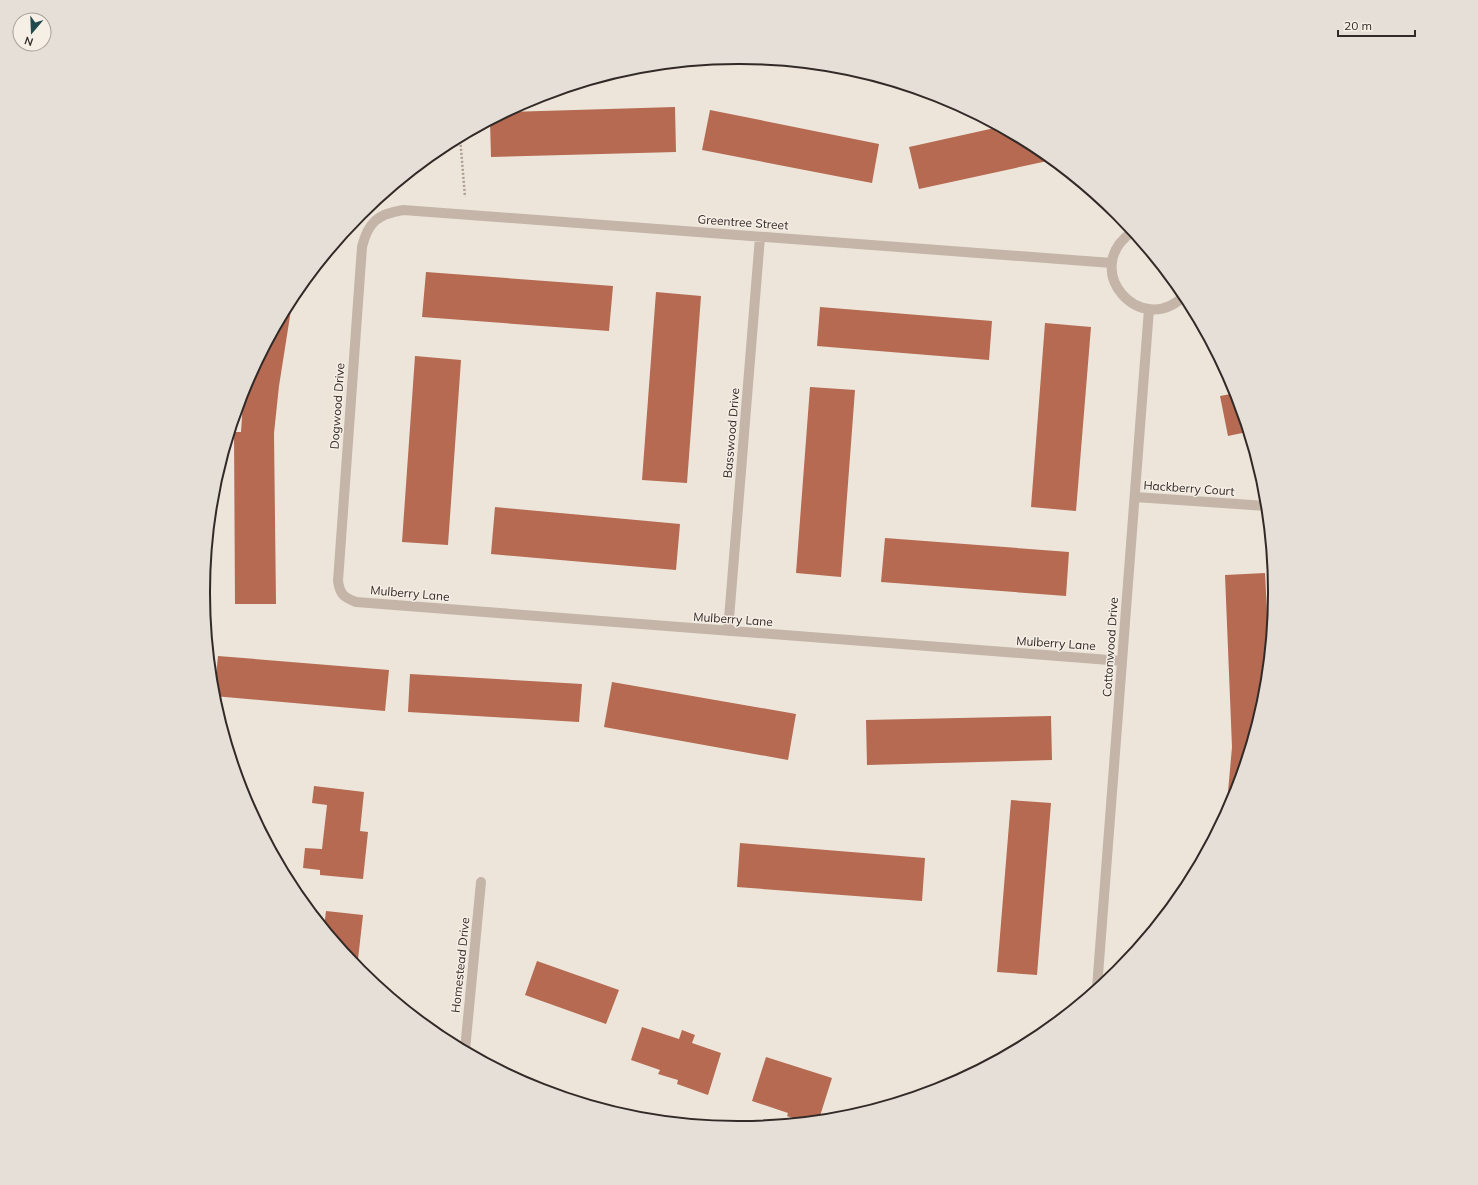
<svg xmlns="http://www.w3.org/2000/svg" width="1478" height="1185" font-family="Mulish,sans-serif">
	<rect width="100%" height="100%" fill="#ede5da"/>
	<path fill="#b56a51" d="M675,107L676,152L491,157L490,121L508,112Z
		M710,110L879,144L872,183L702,150Z
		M999,127L1037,147L1052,160L919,189L909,147Z
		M426,272L613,286L609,331L422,317Z
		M656,292L701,296L687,483L642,480Z
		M293,297L279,386L274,433L276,604H235L234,432H241L244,387Z
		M820,307L992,321L989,360L817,346Z
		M1045,323L1091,327L1076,511L1031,507Z
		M415,356L461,360L448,545L402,542Z
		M810,387L855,390L841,577L796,573Z
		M1236,393L1247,432L1228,436L1220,396Z
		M495,507L680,524L676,570L491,554Z
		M885,538L1069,552L1066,596L881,582Z
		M1265,573L1269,651L1264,697L1234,798L1224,815L1228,792L1232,747L1225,575Z
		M218,656L389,670L385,711L214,696Z
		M410,674L582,684L579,722L408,712Z
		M612,682L796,714L788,760L604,727Z
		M1051,716L1052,760L867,765L866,720Z
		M314,786L364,792L360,831L368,832L363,879L320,875V870L303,868L305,848L322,849L327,805L312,803Z
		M1011,800L1051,803L1037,975L997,972Z
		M740,843L925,858L922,901L737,887Z
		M326,911L363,915L357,968L324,927Z
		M537,961L619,990L606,1024L525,995Z
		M642,1027L679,1039L682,1030L695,1035L692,1043L721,1053L708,1095L677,1084L678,1080L658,1074L660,1070L631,1060Z
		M766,1057L832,1078L820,1116H822L821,1120L805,1122L787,1116L788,1113L752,1101Z"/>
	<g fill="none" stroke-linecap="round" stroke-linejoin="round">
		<path stroke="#af9f93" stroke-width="2.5" stroke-dasharray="2 2" stroke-linecap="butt" d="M460,137L465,197"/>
		<path stroke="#c4b5a8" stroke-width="10" d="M1132,232C1079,269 1141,340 1185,295
			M1112,263L403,210C378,214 368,222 362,247L338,581C340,594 343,597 356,602L1122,661
			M1135,497L1266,506
			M728,631L760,237
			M1097,988L1149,309
			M465,1050L481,882"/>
	</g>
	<g text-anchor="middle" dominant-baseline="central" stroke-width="3" stroke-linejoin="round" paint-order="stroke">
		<g font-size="12" fill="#322a27" stroke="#f6efe6">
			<text transform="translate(743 222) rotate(4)">Greentree Street</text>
			<text transform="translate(337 406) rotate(-86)">Dogwood Drive</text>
			<text transform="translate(731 433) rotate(-85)">Basswood Drive</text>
			<text transform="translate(1189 488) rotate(4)">Hackberry Court</text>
			<text transform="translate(410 593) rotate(5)">Mulberry Lane</text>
			<text transform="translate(733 619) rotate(4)">Mulberry Lane</text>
			<text transform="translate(1056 643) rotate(4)">Mulberry Lane</text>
			<text transform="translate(1110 647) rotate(-86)">Cottonwood Drive</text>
			<text transform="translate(460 965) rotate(-84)">Homestead Drive</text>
		</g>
	</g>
	<path d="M0 0H1478V1185H0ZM738 64H740A528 528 0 0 1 1268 592V593A528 528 0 0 1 740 1121H738A528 528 0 0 1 210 593V592A528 528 0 0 1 738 64Z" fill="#e6dfd7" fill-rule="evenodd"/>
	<path fill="none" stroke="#322a27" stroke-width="2" d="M738 64H740A528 528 0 0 1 1268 592V593A528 528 0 0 1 740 1121H738A528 528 0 0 1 210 593V592A528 528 0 0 1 738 64Z"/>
	<g transform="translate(32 32) rotate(199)"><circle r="19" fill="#f6efe6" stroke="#a8a09a"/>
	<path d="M0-3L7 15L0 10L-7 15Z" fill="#224a4d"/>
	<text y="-6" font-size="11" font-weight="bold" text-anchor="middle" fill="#322a27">N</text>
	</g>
	<path d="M1338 30v6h77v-6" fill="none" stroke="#322a27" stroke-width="2"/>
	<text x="1344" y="30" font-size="12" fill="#322a27" stroke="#f6efe6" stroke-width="3" paint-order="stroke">20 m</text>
</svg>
